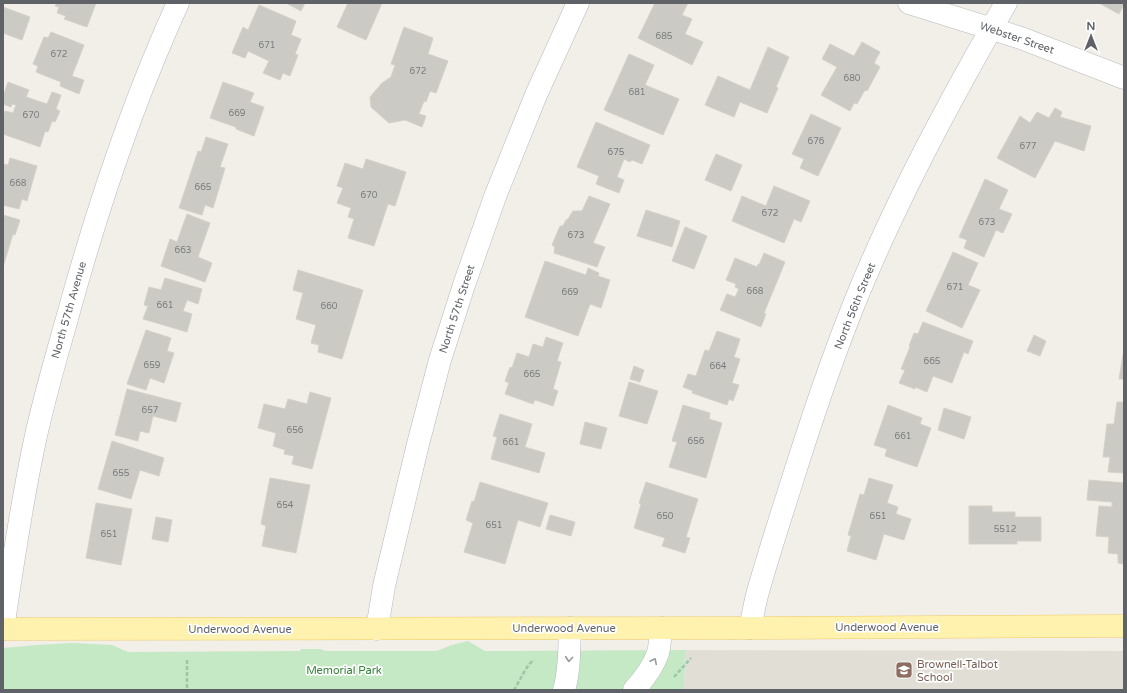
<svg xmlns="http://www.w3.org/2000/svg" width="1127" height="693" font-family="'Varela Round',sans-serif">
	<rect width="100%" height="100%" fill="#f1efe8"/>
	<path fill="#e1ded6" d="M685,650L1124,651V690H684Z"/>
	<path fill="#c5e8c5" d="M468,641L485,651L685,650L684,690H3V648L37,645L72,643L112,645L128,652L300,651L301,649H320L326,651H437L452,645Z"/>
	<path fill="#cccac5" stroke="#d6d1c6" d="M57,3H96L87,27L64,19L66,16L57,13L59,7L55,6Z
		M286,3H305L301,11Z
		M348,3H382L366,40L337,27Z
		M655,3H688L682,15L692,19L685,34L703,42L692,65L638,38Z
		M1099,3H1124V4L1119,14Z
		M259,5L296,21L291,35L301,39L295,54L298,55L290,76L283,73L280,80L263,73L269,61L248,51L245,58L232,53L243,27L248,30Z
		M3,7L30,17L22,40L3,33Z
		M404,27L433,38L428,54L448,61L436,93L430,91L426,102L424,101L419,114L426,116L422,127L405,120L389,123L371,107L370,97L382,83L391,77L395,65L391,64Z
		M51,32L84,45L72,76L84,80L79,94L60,86L61,82L36,72L38,66L33,64L44,37L48,38Z
		M862,42L880,52L874,63L880,67L867,91L865,90L857,104L854,103L850,111L821,95L837,67L822,59L830,44L854,56Z
		M768,47L789,57L776,87L778,88L767,113L740,102L734,117L705,105L718,76L750,90Z
		M629,54L654,65L645,85L679,99L663,135L604,110Z
		M8,82L29,90L26,97L47,104L52,92L61,95L56,109L60,111L55,122L52,121L48,132L45,131L40,147L3,134V117L5,111L13,113L16,105L12,104L11,107L3,104V97Z
		M223,82L254,93L250,102L264,107L254,136L236,129V127L210,118Z
		M1055,108L1062,112L1060,117L1091,126L1084,151L1055,141L1035,178L997,158L1020,116L1030,123L1037,112L1049,118Z
		M811,114L841,128L818,176L800,168L804,159L792,154Z
		M596,122L650,145L642,164L632,160L630,162L624,159L617,177L624,180L619,193L596,184L599,176L577,167Z
		M206,137L228,144L220,167L225,168L213,208L205,205L202,215L179,208L198,151L201,152Z
		M716,154L742,165L731,191L705,180Z
		M10,158L37,166L27,201L22,199L19,209L3,205V167L4,164L8,165Z
		M366,159L406,172L395,206L388,204L374,246L348,238L354,219L348,217L351,208L337,203L343,188L337,186L345,163L363,169Z
		M985,179L1008,190L999,209L1012,214L1003,233L996,230L984,257L964,248L967,240L959,237Z
		M774,186L810,201L801,222L794,219L784,243L732,221L742,196L766,206Z
		M589,196L610,204L593,243L605,247L597,267L554,253L555,247L552,245L560,226H563L566,220L568,219L573,211H582Z
		M646,210L680,221L672,247L637,236Z
		M187,214L210,223L198,257L212,263L205,282L161,266L170,239L177,242Z
		M3,215L20,220L15,235L13,234L3,267Z
		M685,227L707,236L694,269L672,261Z
		M953,252L978,263L968,285L980,290L962,328L926,311Z
		M764,253L785,262L764,313L766,314L761,327L720,310L727,294L735,297L739,289L735,287L736,284L726,280L735,258L757,267L758,264L759,265Z
		M545,261L586,275L588,268L599,273L598,276L610,280L601,308L590,304L578,336L525,317Z
		M298,270L363,290L342,359L318,352L319,345L311,343L316,325L296,319L303,293L293,290Z
		M165,278L202,289L198,304L187,300L183,311L192,314L187,332L143,319L148,306L144,305L149,287L161,290Z
		M923,322L973,341L968,354L964,352L952,383L933,376L927,392L915,387V389L899,383L905,370L901,369L910,347L909,346L914,333L918,334Z
		M146,330L171,338L167,351L174,353L164,383L150,378L146,390L127,384Z
		M717,331L740,339L734,357L740,359L732,383L739,385L733,401L729,399L727,405L692,393L693,391L683,387L688,374L696,376L705,350L709,351Z
		M1034,335L1046,341L1040,356L1027,351Z
		M546,337L563,343L557,361L561,362L553,389L558,391L553,406L535,400L533,404L505,394L509,383L505,381L510,367L512,368L517,353L529,357L533,344L543,347Z
		M1124,349V379H1119Z
		M634,366L644,370L640,382L630,379Z
		M629,382L658,391L647,424L619,416Z
		M127,389L181,403L176,422L153,416L149,433L140,431L138,441L115,435Z
		M310,392L331,398L312,469L292,464L294,456L284,454L285,450L273,446L276,433L258,428L264,404L285,409L288,399L307,404Z
		M1117,402H1124V473L1108,472L1110,457H1103L1107,424H1114Z
		M683,405L710,413L709,419L722,423L706,478L669,467L677,442L672,441Z
		M888,405L922,418L920,424L931,428L917,467L885,456L887,449L874,445Z
		M944,408L971,417L964,439L938,430Z
		M500,414L532,424L525,447L545,453L539,473L491,459L497,437L493,436Z
		M585,422L607,428L601,449L580,444Z
		M112,441L164,458L159,476L140,470L131,499L98,489Z
		M270,478L310,485L296,553L262,546L266,526L261,524Z
		M869,478L893,485L887,503L898,507L896,514L911,519L904,540L884,534L876,560L847,551L851,536L848,535L860,494L864,495Z
		M1089,480L1124,483V564L1118,563V554L1108,553L1109,537L1096,536L1099,506L1112,507V502L1087,500Z
		M480,482L548,503L540,527L518,520L505,564L464,552L473,523L466,520L472,501L474,502Z
		M646,482L698,499L686,537L690,538L685,553L662,546L665,538L634,528L641,504L639,503Z
		M96,503L132,509L121,565L86,558Z
		M969,506H992V512H1015V517H1041V541H1017V544H969Z
		M550,515L575,522L571,536L546,529Z
		M156,517L172,520L168,542L152,539Z"/>
	<g fill="none" stroke-linecap="round" stroke-linejoin="round">
		<g stroke="#b5b8bc" stroke-width="23">
			<path id="minor" d="M909,3L1021,38L1124,78
				M750,628C753,615 755,601 759,588C768,557 778,525 788,494C808,430 829,366 854,304C896,200 950,100 1006,3
				M3,629C12,568 21,506 34,445C43,401 56,358 68,315C97,209 132,104 178,3
				M377,629L384,586L418,444L440,360L464,285L496,194L536,95L578,3
				M564,690C570,670 569,649 570,628
				M634,690C644,679 653,667 658,653C660,645 660,636 662,628"/>
		</g>
		<g stroke="#f2c960" stroke-width="23">
			<path id="major" d="M3,629L750,628L1124,626"/>
		</g>
		<path stroke="#9cc7a9" stroke-width="2.5" stroke-dasharray="4 2" stroke-linecap="butt" d="M187,660V690
			M674,677L691,658
			M514,690C519,682 527,664 534,660"/>
		<use href="#minor" stroke="#fff" stroke-width="22"/>
		<use href="#major" stroke="#fff2af" stroke-width="22"/>
	</g>
	<defs><path id="oneway-chevron" d="M-2-3.5L2.5 0L-2 3.5" fill="none" stroke-width="1.6" stroke-linecap="round" stroke-linejoin="round"/></defs>
	<g stroke="#979a9d">
		<use href="#oneway-chevron" transform="translate(569 659) rotate(94)"/>
		<use href="#oneway-chevron" transform="translate(654 661) rotate(-64)"/>
	</g>
	<defs>
		<g id="school-square" transform="scale(0.9)"><rect x="-9" y="-9" width="18" height="18" rx="4" fill="#8d6e63" stroke="#fff"/><path d="M0-5L7-2L0 1L-7-2ZM-4 1L0 2.5L4 1V4Q0 6-4 4Z" fill="#fff"/></g>
	</defs>
	<g fill-rule="evenodd">
		<use href="#school-square" x="904" y="670"/>
	</g>
	<g text-anchor="middle" dominant-baseline="central" stroke-width="3.5" stroke-linejoin="round" paint-order="stroke">
		<g font-size="9" fill="#7a7d7f">
			<text x="664" y="36">685</text>
			<text x="267" y="45">671</text>
			<text x="59" y="54">672</text>
			<text x="418" y="71">672</text>
			<text x="852" y="78">680</text>
			<text x="637" y="92">681</text>
			<text x="237" y="113">669</text>
			<text x="31" y="115">670</text>
			<text x="816" y="141">676</text>
			<text x="1028" y="146">677</text>
			<text x="616" y="152">675</text>
			<text x="18" y="183">668</text>
			<text x="203" y="187">665</text>
			<text x="369" y="195">670</text>
			<text x="770" y="213">672</text>
			<text x="987" y="222">673</text>
			<text x="576" y="235">673</text>
			<text x="183" y="250">663</text>
			<text x="955" y="287">671</text>
			<text x="755" y="291">668</text>
			<text x="570" y="292">669</text>
			<text x="165" y="305">661</text>
			<text x="329" y="306">660</text>
			<text x="932" y="361">665</text>
			<text x="152" y="365">659</text>
			<text x="718" y="366">664</text>
			<text x="532" y="374">665</text>
			<text x="150" y="410">657</text>
			<text x="295" y="430">656</text>
			<text x="903" y="436">661</text>
			<text x="696" y="441">656</text>
			<text x="511" y="442">661</text>
			<text x="121" y="473">655</text>
			<text x="285" y="505">654</text>
			<text x="665" y="516">650</text>
			<text x="878" y="516">651</text>
			<text x="494" y="525">651</text>
			<text x="1005" y="529">5512</text>
			<text x="109" y="534">651</text>
		</g>
		<g font-size="11" fill="#5f6368" stroke="#fff">
			<text transform="translate(1017 38) rotate(19)">Webster Street</text>
			<text transform="translate(855 306) rotate(-68)">North 56th Street</text>
			<text transform="translate(457 309) rotate(-72)">North 57th Street</text>
			<text transform="translate(69 310) rotate(-74)">North 57th Avenue</text>
			<text x="887" y="627">Underwood Avenue</text>
			<text x="564" y="628">Underwood Avenue</text>
			<text x="240" y="629">Underwood Avenue</text>
		</g>
		<g font-size="11" fill="#785e54" stroke="#fff" text-anchor="start">
			<text x="917" y="664">Brownell-Talbot<tspan x="917" dy="13">School</tspan></text>
		</g>
		<g font-size="11" fill="#348238" stroke="#fff">
			<text x="344" y="670">Memorial Park</text>
		</g>
	</g>
	<rect width="1127" height="693" fill="none" stroke="#5f6368" stroke-width="8"/>
	<g transform="translate(1091 36)" stroke="#ffffff" stroke-width="3" paint-order="stroke">
	<path d="M0-3L7 15L0 10L-7 15Z" fill="#5f6368"/>
	<text y="-6" font-size="11" font-weight="bold" text-anchor="middle" fill="#5f6368">N</text>
	</g>
</svg>
